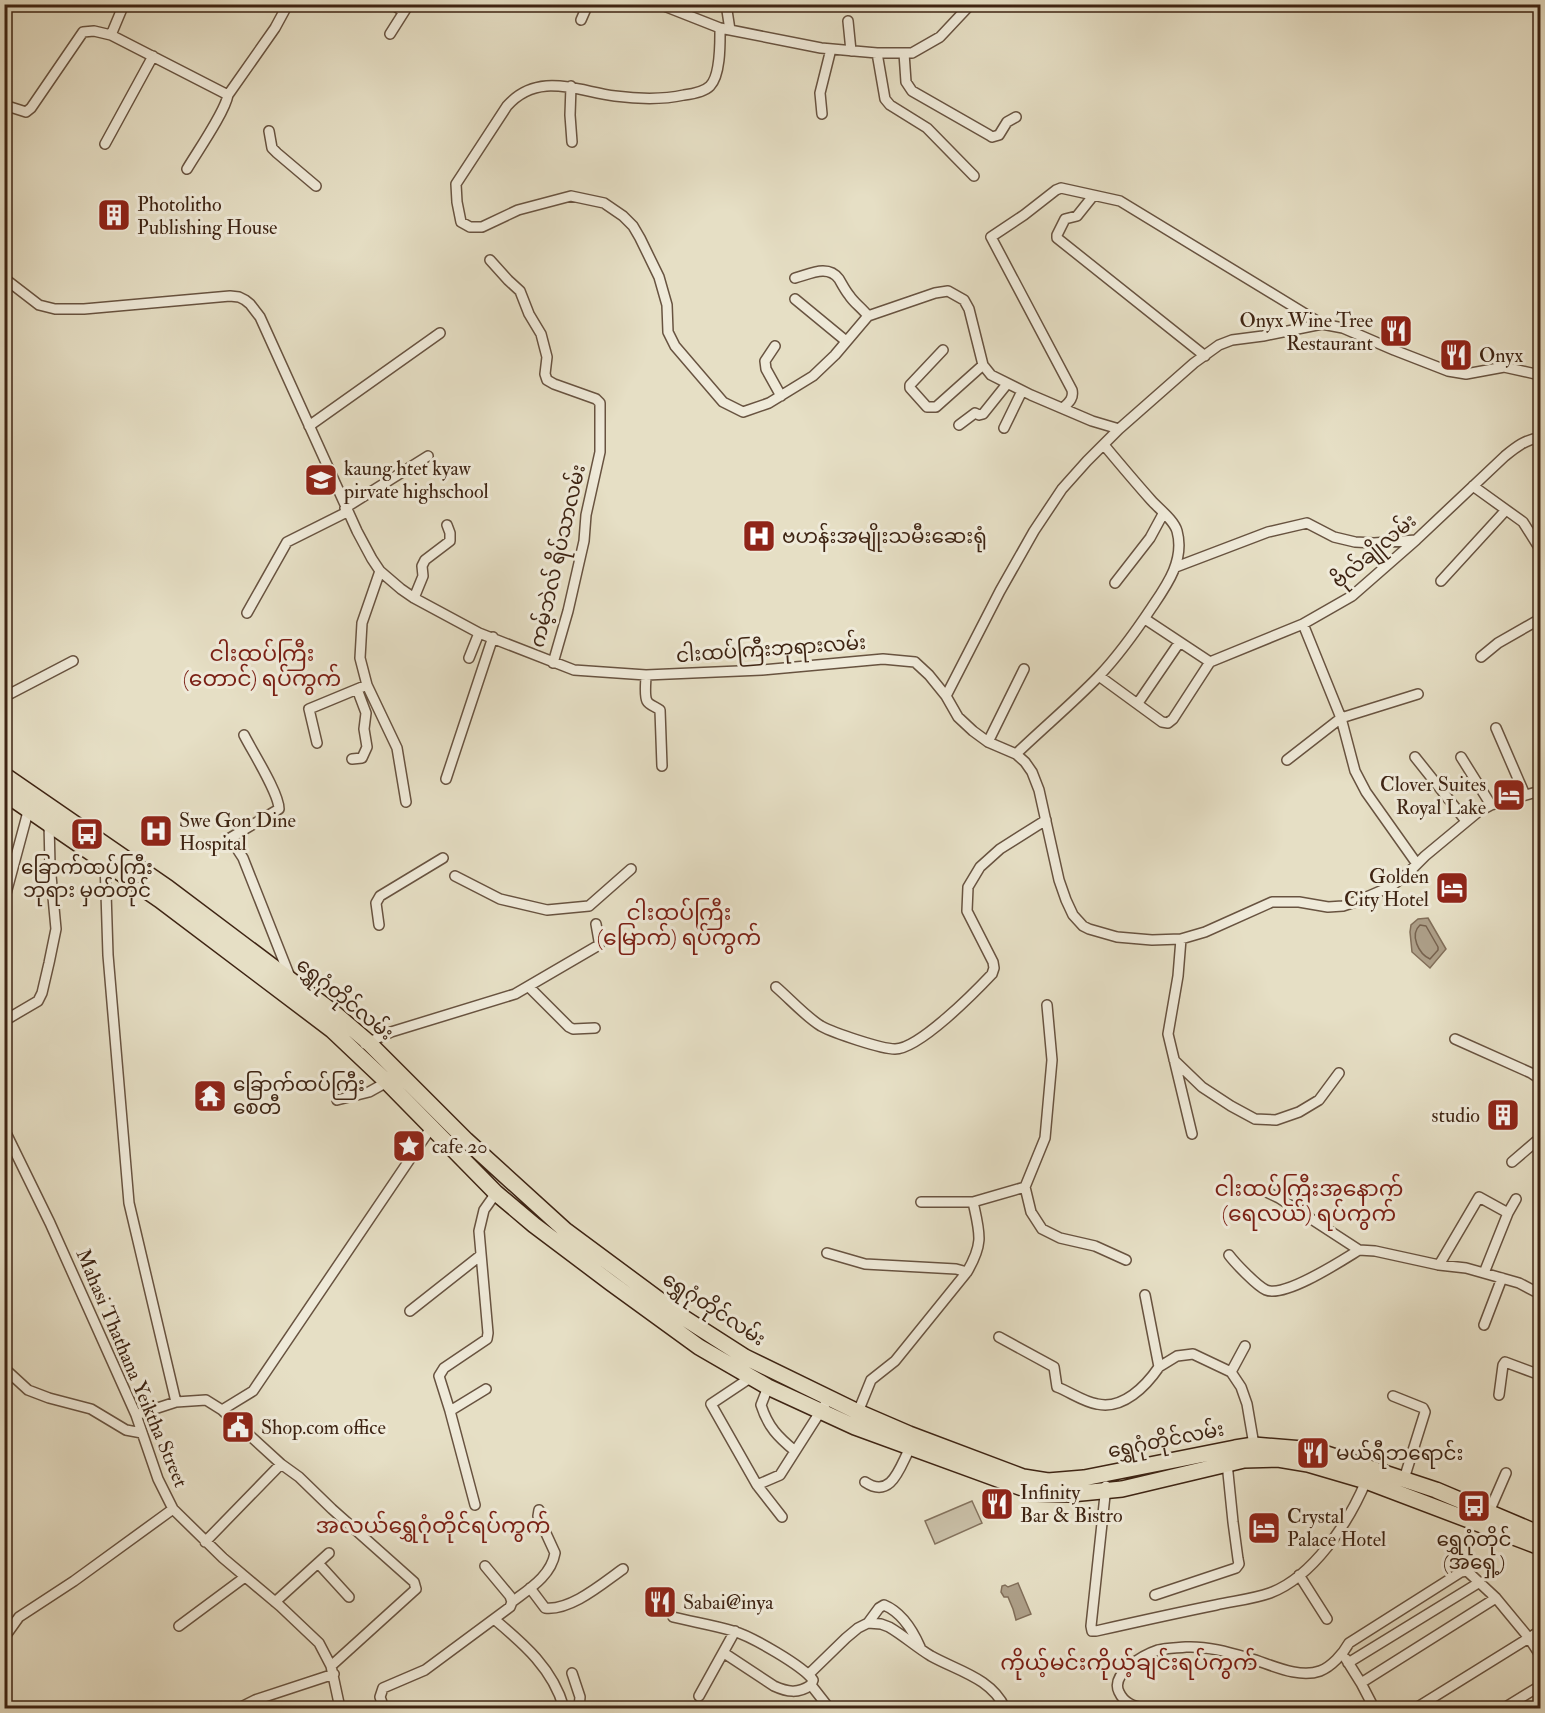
<svg xmlns="http://www.w3.org/2000/svg" width="1545" height="1713" font-family="'IM FELL Double Pica','Noto Sans Myanmar',serif">
	<rect width="100%" height="100%" fill="#e6dfc5"/>
	<filter id="stains"><feTurbulence type="fractalNoise" baseFrequency=".00333" numOctaves="4"/><feColorMatrix values="0 0 0 0 .2 0 0 0 0 .09 0 0 0 0 .02 0 0 0 .5 -.17"/></filter>
	<radialGradient id="worn" r=".72"><stop offset=".6" stop-color="#630" stop-opacity="0"/><stop offset="1" stop-color="#630" stop-opacity=".3"/></radialGradient>
	<path fill="#c9bfa7" stroke="#84725d" stroke-width="1.5" d="M972,1501L982,1523L935,1544L925,1521Z"/>
	<path fill="#ad9f88" stroke="#816e59" stroke-width="1.5" d="M1428,918L1446,949L1430,968L1412,952L1410,932L1411,925L1418,919Z
		M1018,1583L1031,1614L1016,1620L1013,1609L1008,1597H1004L1001,1592L1002,1586L1005,1585L1008,1587Z"/>
	<g fill="none" stroke-linecap="round" stroke-linejoin="round">
		<path stroke="#76624e" stroke-width="1.5" d="M1420,925L1426,926L1438,947V950L1430,959C1419,954 1409,935 1420,925Z"/>
		<g stroke="#685340" stroke-width="12">
			<path id="street" d="M392,4L404,12
				M659,4L720,28L821,48L877,53H912L940,37L971,4
				M726,4L730,30
				M581,20L588,4
				M848,21L851,51
				M720,28C720,42 721,75 710,86C704,92 692,94 684,95C661,100 638,99 615,96C577,91 538,71 507,106L456,184L457,202L461,222L470,227H482L518,210L571,196L604,203L623,216L633,226L640,238L659,277L667,305L668,332L675,346L723,402L743,412L769,403L813,376L835,355L868,316L935,293L948,291L964,300L969,309L983,365L991,375L1031,395L1092,421L1119,429
				M390,34L409,4
				M111,35L124,4
				M877,53L885,99L890,105L927,128L974,176
				M904,53L906,82L912,91L989,135L992,137L999,135L1007,122L1016,117
				M571,86L570,115L572,142
				M4,105L26,112L31,108L83,32L94,31L111,35L228,95
				M822,114L820,93L831,49
				M269,131L272,148L277,153L316,186
				M105,144L153,56
				M187,169C197,152 225,112 228,95L275,28L288,4
				M1093,196L1077,216L1065,219L1057,235V238L1205,356
				M490,260L508,280L520,291L529,314L541,334L547,357L545,374L547,380L554,384L596,399L600,403V452L586,515L584,541L568,611L553,663
				M4,278L39,305L55,309H84L230,296L239,297L245,300L250,304L260,317L357,531L372,559L380,571L401,589L414,598L479,633L574,670L646,675L762,670L883,659L915,662L929,675L946,696L958,717L973,731L988,742L1016,754L1025,762L1032,772L1039,790L1059,880L1066,900L1073,915L1083,926L1089,929L1117,937L1152,940L1181,939L1205,932L1272,902H1299L1328,907L1343,906L1355,902L1390,887L1405,876L1425,856L1478,812L1491,805L1540,791
				M795,278C810,274 828,264 839,279C842,284 845,290 849,295C854,303 862,308 868,316
				M795,299L846,341
				M775,346L765,361L766,369L781,396
				M943,350L910,385V388L927,407H936L983,365
				M1063,408C1068,403 1074,399 1072,390L991,237L1024,215L1056,190L1061,188L1120,201L1322,324
				M959,425L975,413L979,415L983,414L1007,384
				M309,426L440,333
				M1004,428L1022,391
				M1473,486L1523,522L1540,549
				M345,508L428,456
				M1176,567L1268,532L1307,523L1334,537L1355,542L1374,543L1416,540
				M380,571L362,623L360,658L367,685L397,748L406,802
				M1441,581L1506,510
				M1115,583L1150,538L1163,514
				M414,598L423,576L422,566L425,560L450,541V533L447,525
				M247,613L287,542L347,512
				M1145,619L1210,662
				M1303,624L1341,718L1355,771L1366,792L1417,864
				M1481,657L1498,643L1540,619
				M469,658L479,633
				M1210,662L1303,624L1352,596L1416,540L1505,456C1516,447 1526,439 1540,438
				M646,675C646,682 644,695 647,701C649,705 656,707 660,710L662,766
				M1099,676L1162,722L1168,723L1173,719L1210,662
				M946,696L1000,591L1034,531L1062,489L1087,461L1119,429L1194,363L1219,345L1232,340L1263,336L1322,324L1343,328L1394,350L1448,371L1466,374L1504,367L1540,375
				M4,697L73,661
				M1138,703L1179,643
				M1496,728L1525,795
				M244,735C252,751 279,793 279,809L230,838L243,858L290,977
				M988,742L1024,669
				M317,743L309,709L367,685
				M1016,754C1043,728 1073,703 1099,676C1119,655 1136,631 1152,607C1167,585 1185,560 1177,531C1174,520 1159,509 1151,500C1135,482 1119,463 1104,445
				M1415,757L1466,821
				M1461,757L1491,805
				M352,759L362,758L367,747L364,729L366,713L357,689
				M1287,760L1341,718L1418,694
				M446,779L493,637
				M105,861L108,955L129,1203L176,1402
				M455,876L500,899L547,910L589,906L631,869
				M4,901L29,808
				M379,925L376,903L380,896L443,858
				M1181,939L1178,976L1168,1034L1192,1134
				M529,987L569,1027L573,1029L595,1028
				M776,987C790,999 806,1017 821,1026C834,1033 881,1049 895,1049C919,1049 975,992 992,974L994,968L993,962L967,911L968,887L980,867L1000,849L1046,820
				M4,1021L38,1001L42,993L49,963L56,929L50,865L49,823
				M1455,1039L1531,1073L1540,1079
				M365,1044L391,1032L515,994L599,945V941L596,924
				M1174,1060L1202,1087L1231,1106L1255,1119L1276,1120L1299,1112L1319,1100L1339,1073
				M337,1100L369,1092L387,1082
				M4,1129L50,1223L136,1415L158,1479L173,1509L223,1558L280,1606L319,1643L331,1666L340,1708
				M1512,1162L1540,1138
				M1025,1187L1045,1138L1052,1060L1047,1005
				M1258,1188L1279,1198L1359,1250L1375,1251L1439,1265L1466,1268L1519,1283L1540,1294
				M921,1202H973L1025,1187L1031,1212L1042,1229L1060,1238L1095,1246L1126,1260
				M827,1253L865,1264L956,1269L967,1272
				M1229,1255C1235,1263 1257,1286 1266,1290C1285,1298 1341,1261 1359,1250
				M1439,1265L1479,1197L1508,1213
				M1484,1273L1508,1213L1516,1199
				M410,1311L481,1255
				M1484,1325L1502,1278
				M999,1337L1054,1367L1057,1387C1070,1392 1084,1402 1097,1404C1123,1410 1146,1386 1159,1367L1145,1295
				M1159,1367L1177,1356L1193,1354L1231,1372L1241,1387L1247,1404L1254,1445
				M4,1368L28,1390L49,1398L91,1409L126,1430L142,1433
				M1231,1372L1245,1346
				M750,1378L711,1404L757,1485L782,1517
				M768,1387L761,1405C768,1427 778,1437 795,1451
				M1499,1395L1503,1365L1505,1362L1540,1375
				M1393,1396L1423,1408L1425,1412L1404,1479
				M222,1410L253,1391L431,1128
				M450,1411L486,1389
				M858,1412L871,1380L895,1361L967,1272C984,1243 980,1234 973,1202
				M136,1415L176,1402L206,1400L222,1410L281,1464L299,1477L332,1509L414,1582L416,1589L331,1666
				M865,1482C892,1500 900,1466 910,1448
				M757,1485L780,1475L829,1398
				M1106,1486L1091,1626L1092,1631H1096C1136,1622 1176,1613 1216,1605C1234,1601 1253,1599 1270,1593C1313,1577 1349,1522 1366,1481
				M475,1505L450,1411L439,1376L444,1368L487,1339L488,1333L479,1231L484,1210L496,1193
				M1489,1512L1506,1473
				M205,1542L281,1464
				M318,1563L349,1597
				M485,1566L510,1596L512,1602
				M1299,1575L1327,1619
				M530,1588L545,1608C571,1611 603,1583 623,1569
				M1155,1595L1236,1568L1239,1564L1238,1559L1233,1522L1227,1463
				M275,1602L329,1553
				M673,1617C693,1622 713,1625 733,1631C751,1636 803,1666 813,1680L811,1685C798,1694 787,1692 774,1686L724,1653
				M494,1619C524,1644 553,1669 564,1708
				M868,1623L881,1624L889,1627C903,1635 916,1647 931,1656C958,1671 991,1678 1005,1708
				M179,1626L245,1577
				M4,1638L19,1617L74,1581L173,1509
				M1346,1659L1361,1683L1374,1708
				M1348,1663L1480,1582
				M572,1673L580,1697L579,1708
				M809,1674L846,1638L858,1628L868,1623L879,1608L884,1605C901,1612 913,1631 920,1647
				M1361,1683L1496,1598
				M811,1685L829,1708
				M699,1696L735,1631
				M239,1708L255,1700L334,1674
				M384,1708L380,1697L383,1688L425,1670L510,1607L512,1602C529,1589 551,1576 555,1553L538,1516L539,1510
				M1144,1708C1133,1706 1124,1703 1119,1692C1110,1674 1143,1655 1158,1650C1167,1648 1177,1648 1186,1647C1207,1646 1228,1652 1249,1658C1270,1664 1298,1679 1320,1671C1331,1667 1343,1654 1349,1643L1461,1572L1467,1571L1496,1598L1529,1638L1540,1655
				M1416,1708L1540,1631
				M1504,1708L1540,1686"/>
		</g>
		<g stroke="#3e2413" stroke-width="18">
			<path id="primary" d="M4,775L168,888L333,1012L368,1042L466,1140L565,1230L681,1316L745,1357L858,1412L909,1434L1023,1477L1048,1481L1084,1478L1235,1448L1254,1445L1315,1450L1436,1490L1540,1534
				M4,793L160,900L332,1030L387,1082L496,1193L534,1225L611,1283L699,1347L768,1387L855,1427L1036,1493L1071,1494L1122,1489L1244,1460L1278,1459L1308,1464L1366,1481L1540,1547"/>
		</g>
		<use href="#street" stroke="#efead9" stroke-width="9"/>
		<use href="#primary" stroke="#e6dfc5" stroke-width="15"/>
	</g>
	<defs>
		<g id="building-square" transform="scale(1.725)"><rect x="-9" y="-9" width="18" height="18" rx="4" fill="#8f2418" stroke="#efead9"/><path d="M-4-6H4V6H1V3H-1V6H-4ZM-2.5-4.3h1.7v1.8h-1.7ZM.8-4.3h1.7v1.8H.8ZM-2.5-1h1.7V.8h-1.7ZM.8-1h1.7V.8H.8Z" fill="#fff"/></g>
		<g id="restaurant-square" transform="scale(1.725)"><rect x="-9" y="-9" width="18" height="18" rx="4" fill="#8f2418" stroke="#efead9"/><path d="M-5-6h1v4h1v-4h1v4h1v-4h1v5L-1.5 .5V6h-2V.5L-5-1ZM5-6V6H3V1.5H1.5Q1.5-4 5-6Z" fill="#fff"/></g>
		<g id="school-square" transform="scale(1.725)"><rect x="-9" y="-9" width="18" height="18" rx="4" fill="#8f2418" stroke="#efead9"/><path d="M0-5L7-2L0 1L-7-2ZM-4 1L0 2.5L4 1V4Q0 6-4 4Z" fill="#fff"/></g>
		<g id="hospital-square" transform="scale(1.725)"><rect x="-9" y="-9" width="18" height="18" rx="4" fill="#8f2418" stroke="#efead9"/><path d="M-5-5h3v3.5h4V-5h3V5h-3V1.5h-4V5h-3Z" fill="#fff"/></g>
		<g id="hotel-square" transform="scale(1.725)"><rect x="-9" y="-9" width="18" height="18" rx="4" fill="#8f2418" stroke="#efead9"/><path d="M-6-4.5h1.5V1H6V5H4.5V3h-9V5H-6ZM-4 0a1.8 1.8 0 1 1 3.6 0ZM.5 0V-2.5h3Q6-2.5 6 0Z" fill="#fff"/></g>
		<g id="bus-square" transform="scale(1.725)"><rect x="-9" y="-9" width="18" height="18" rx="4" fill="#8f2418" stroke="#efead9"/><path d="M-5-6H5V4H4V6H2V4H-2V6H-4V4H-5ZM-3.5-4V0h7V-4ZM-3.5 1.2v1.5H-2V1.2ZM2 1.2v1.5H3.5V1.2Z" fill="#fff"/></g>
		<g id="temple-square" transform="scale(1.725)"><rect x="-9" y="-9" width="18" height="18" rx="4" fill="#8f2418" stroke="#efead9"/><path d="M0-6L5-2H3V0L6.5 2.5H4V6H1.5V3h-3V6H-4V2.5H-6.5L-3 0V-2H-5Z" fill="#fff"/></g>
		<g id="sight-square" transform="scale(1.725)"><rect x="-9" y="-9" width="18" height="18" rx="4" fill="#8f2418" stroke="#efead9"/><path d="M0-6L1.8-2.2L6-1.7L2.9 1.2L3.7 5.4L0 3.3L-3.7 5.4L-2.9 1.2L-6-1.7L-1.8-2.2Z" fill="#fff"/></g>
		<g id="civic-square" transform="scale(1.725)"><rect x="-9" y="-9" width="18" height="18" rx="4" fill="#8f2418" stroke="#efead9"/><path d="M-.6-6.5H3V-4.5H.6V-3L4-1V1h2V6H-6V1h2V-1L-.6-3ZM-1.2 2.5V6h2.4V2.5Z" fill="#fff"/></g>
	</defs>
	<g fill-rule="evenodd">
		<use href="#building-square" x="114" y="215"/>
		<use href="#restaurant-square" x="1396" y="331"/>
		<use href="#restaurant-square" x="1456" y="355"/>
		<use href="#school-square" x="321" y="480"/>
		<use href="#hospital-square" x="759" y="536"/>
		<use href="#hotel-square" x="1509" y="795"/>
		<use href="#hospital-square" x="156" y="831"/>
		<use href="#bus-square" x="87" y="834"/>
		<use href="#hotel-square" x="1452" y="888"/>
		<use href="#temple-square" x="210" y="1096"/>
		<use href="#building-square" x="1503" y="1115"/>
		<use href="#sight-square" x="409" y="1146"/>
		<use href="#civic-square" x="238" y="1427"/>
		<use href="#restaurant-square" x="1313" y="1453"/>
		<use href="#restaurant-square" x="997" y="1504"/>
		<use href="#bus-square" x="1474" y="1506"/>
		<use href="#hotel-square" x="1264" y="1528"/>
		<use href="#restaurant-square" x="660" y="1602"/>
	</g>
	<g text-anchor="middle" dominant-baseline="central" stroke-width="6" stroke-linejoin="round" paint-order="stroke">
		<g font-size="20" fill="#3e2413" stroke="#efead9" text-anchor="start">
			<text x="137" y="204">Photolitho<tspan x="137" dy="23">Publishing House</tspan></text>
			<text x="1373" y="320" text-anchor="end">Onyx Wine Tree<tspan x="1373" dy="23">Restaurant</tspan></text>
			<text x="1479" y="355">Onyx</text>
			<text x="344" y="468">kaung htet kyaw<tspan x="344" dy="23">pirvate highschool</tspan></text>
			<text x="782" y="536">ဗဟန်းအမျိုးသမီးဆေးရုံ</text>
			<text x="1486" y="784" text-anchor="end">Clover Suites<tspan x="1486" dy="23">Royal Lake</tspan></text>
			<text x="179" y="820">Swe Gon Dine<tspan x="179" dy="23">Hospital</tspan></text>
			<text x="87" y="867" text-anchor="middle">ခြောက်ထပ်ကြီး<tspan x="87" dy="23">ဘုရား မှတ်တိုင်</tspan></text>
			<text x="1429" y="876" text-anchor="end">Golden<tspan x="1429" dy="23">City Hotel</tspan></text>
			<text x="233" y="1084">ခြောက်ထပ်ကြီး<tspan x="233" dy="23">စေတီ</tspan></text>
			<text x="1480" y="1115" text-anchor="end">studio</text>
			<text x="432" y="1146">cafe 20</text>
			<text x="261" y="1427">Shop.com office</text>
			<text x="1336" y="1453">မယ်ရီဘရောင်း</text>
			<text x="1020" y="1492">Infinity<tspan x="1020" dy="23">Bar &amp; Bistro</tspan></text>
			<text x="1287" y="1516">Crystal<tspan x="1287" dy="23">Palace Hotel</tspan></text>
			<text x="1474" y="1539" text-anchor="middle">ရွှေဂုံတိုင်<tspan x="1474" dy="23">(အရှေ့)</tspan></text>
			<text x="683" y="1602">Sabai@inya</text>
		</g>
		<g font-size="20" fill="#3e2413" stroke="#efead9">
			<text transform="translate(1374 551) rotate(-40)">ဗိုလ်ချိုလမ်း</text>
			<text transform="translate(558 556) rotate(-77)">ကမ့်ဘဲလ် ရိပ်သာလမ်း</text>
			<text transform="translate(771 649) rotate(-4)">ငါးထပ်ကြီးဘုရားလမ်း</text>
			<text transform="translate(345 999) rotate(39)">ရွှေဂုံတိုင်လမ်း</text>
			<text transform="translate(714 1309) rotate(33)">ရွှေဂုံတိုင်လမ်း</text>
			<text transform="translate(132 1368) rotate(67)">Mahasi Thathana Yeiktha Street</text>
			<text transform="translate(1166 1440) rotate(-11)">ရွှေဂုံတိုင်လမ်း</text>
		</g>
		<g font-size="22" fill="#7a1f14" stroke="#efead9">
			<text x="262" y="654">ငါးထပ်ကြီး<tspan x="262" dy="25">(တောင်) ရပ်ကွက်</tspan></text>
			<text x="679" y="913">ငါးထပ်ကြီး<tspan x="679" dy="25">(မြောက်) ရပ်ကွက်</tspan></text>
			<text x="1309" y="1189">ငါးထပ်ကြီးအနောက်<tspan x="1309" dy="25">(ရေလယ်) ရပ်ကွက်</tspan></text>
			<text x="433" y="1526">အလယ်ရွှေဂုံတိုင်ရပ်ကွက်</text>
			<text x="1129" y="1663">ကိုယ့်မင်းကိုယ့်ချင်းရပ်ကွက်</text>
		</g>
	</g>
	<rect width="1545" height="1713" fill="none" stroke="#e6dfc5" stroke-width="24"/>
	<rect x="6" y="6" width="1533" height="1701" fill="none" stroke="#3e2413" stroke-width="3"/>
	<rect x="12" y="12" width="1521" height="1689" fill="none" stroke="#3e2413" stroke-width="1.5"/>
	<rect width="100%" height="100%" filter="url(#stains)"/>
	<rect width="100%" height="100%" fill="url(#worn)"/>
</svg>
